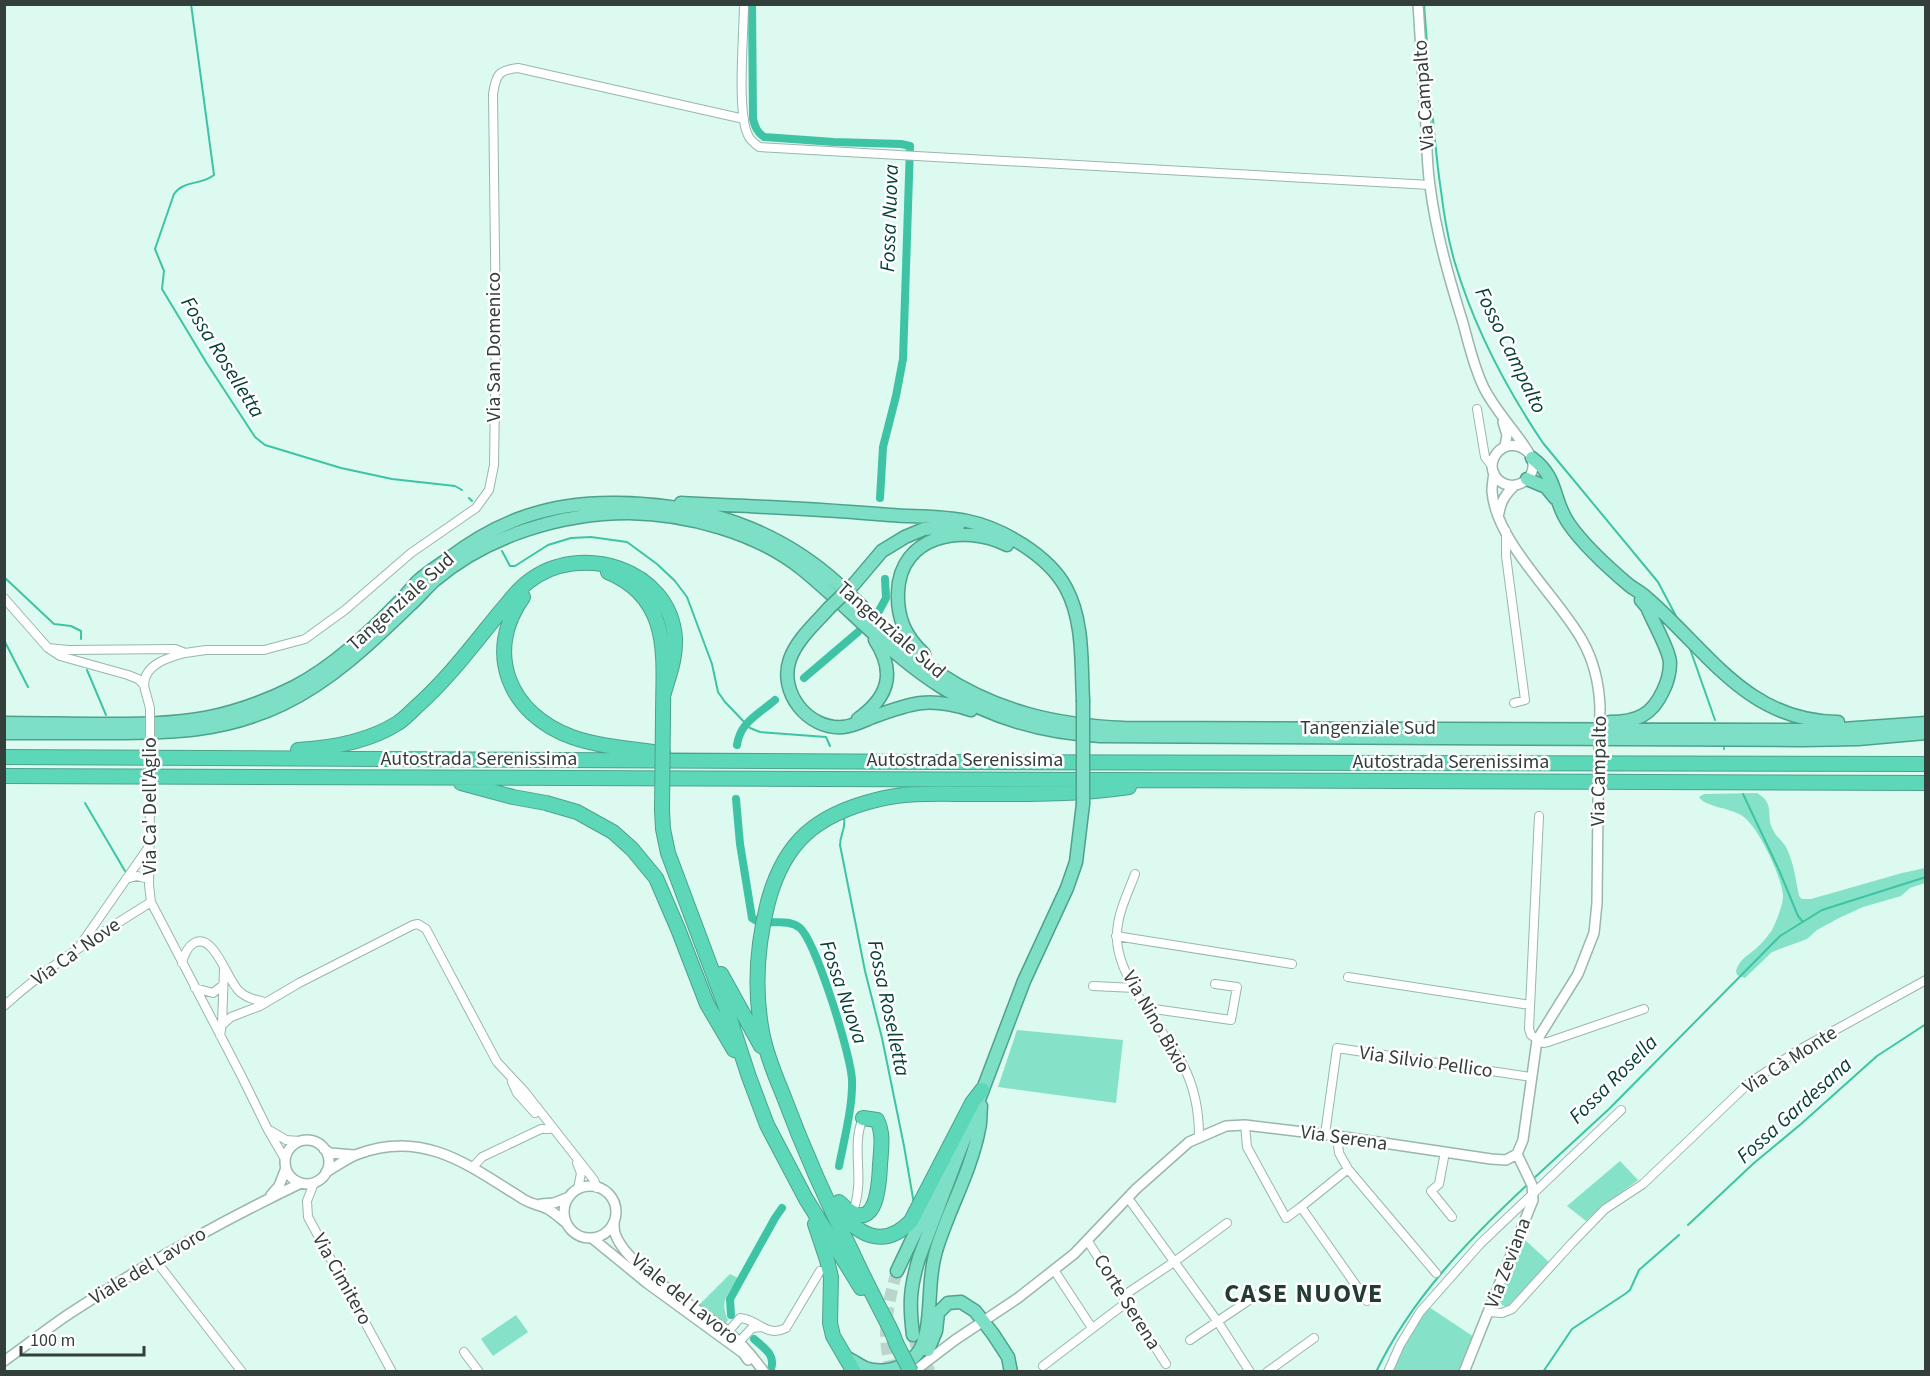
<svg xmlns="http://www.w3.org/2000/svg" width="1930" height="1376" font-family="'Source Sans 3',sans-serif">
	<rect width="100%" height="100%" fill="#dcfaf0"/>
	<path fill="#85e2c8" d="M1757,793C1776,804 1765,815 1773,830C1776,837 1784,842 1787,849C1794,864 1796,881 1799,896L1802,899H1811L1902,873L1925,868V883L1910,888L1901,896L1863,907L1839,918L1817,930L1807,939L1772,952L1745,978L1737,975L1736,971C1739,961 1745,957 1753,951C1760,946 1767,937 1772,930C1776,923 1784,902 1783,895C1781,875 1759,829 1744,817C1733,808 1704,807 1699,797L1704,794Z
		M1017,1030L1123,1040L1116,1103L998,1087Z
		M1620,1161L1638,1180L1600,1208L1586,1221L1567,1206Z
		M1524,1239L1549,1262L1511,1305L1506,1307L1502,1305L1500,1302L1501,1295Z
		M730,1274L738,1278C728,1295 719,1300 728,1320L726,1323L722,1322L699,1305Z
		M1429,1307L1474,1337L1459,1371L1392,1372L1405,1343Z
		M516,1315L528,1332L493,1356L481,1339Z"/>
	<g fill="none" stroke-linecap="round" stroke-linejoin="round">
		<path stroke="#3ec4a4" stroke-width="2" d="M191,4L214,175C202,185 184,180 174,194L155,249L164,271L162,289L206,362L255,437L265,445L341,468L392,479L455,486L462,490
			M1424,4C1429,67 1432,130 1441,191C1444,215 1448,240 1455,263C1474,327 1506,388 1543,443L1658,582L1677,618
			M469,498L472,501
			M502,551L510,566H515L548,545L571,538L591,537L627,542L657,564L675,581L687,597L712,664L718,692L725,702L750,728L760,732L826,737L830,746
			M4,577L54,624L71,626L81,631V639
			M4,640L28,687
			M1689,646L1715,720
			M87,670L106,715
			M1724,748V749
			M1743,794L1779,870L1798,916L1803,922
			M85,803L125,871
			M844,818C846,829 840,834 840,845L865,971L882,1038L904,1146L914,1204
			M1532,1180L1609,1109L1780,936L1822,910L1926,877
			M1688,1225L1754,1163L1801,1124L1877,1056L1926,1024
			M1376,1372C1411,1299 1469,1239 1528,1184
			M1543,1372L1572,1329L1625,1294L1630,1290L1639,1270L1679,1235"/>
		<path stroke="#3ec4a4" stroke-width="8" d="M752,4L753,119C755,127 757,132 764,137L834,142L901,144L910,146L903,359L896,396L883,447L880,498
			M879,611L886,598L885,579
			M804,678L858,632
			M737,745C740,722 759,714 775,700
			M736,799L740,844L752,918C765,928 786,916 800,928C816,942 851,1055 852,1080C853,1106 844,1140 839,1166
			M731,1315L730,1299L775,1218L782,1208
			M754,1339C764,1348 776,1355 771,1369"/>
		<path stroke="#bad5cc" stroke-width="12" stroke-dasharray="12 6" stroke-linecap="butt" d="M913,1335L919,1354L930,1372
			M892,1372C881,1336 887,1306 897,1271"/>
		<g stroke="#9ab6ad" stroke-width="10">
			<path id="minor" d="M744,4C744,33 736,116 749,137C751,141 756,144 759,147L1430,185
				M1477,409L1485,457L1492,466
				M1506,531V556L1525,700L1514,703
				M4,598L48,648L60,656L128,675L138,679L144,685
				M48,648L68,650L175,649L185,653L206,650H264L305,639L345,610L411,553L476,508L489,490L494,465L496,331L493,94C496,75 498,70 518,68L744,119
				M150,709C149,702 145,692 144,685C144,664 170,657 185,653
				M150,802L149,885L151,902L242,1077L268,1130L285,1159
				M1539,816L1529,1029L1531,1035L1543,1043L1548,1042L1644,1009
				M1135,874C1128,893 1117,914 1117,935C1115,976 1164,1030 1183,1065C1195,1088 1199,1111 1199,1136
				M126,879L137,876L149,879
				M1116,936L1292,964
				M81,944L150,845
				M182,963C184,955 187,947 194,943C214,932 227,980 239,991C246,998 256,1000 265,1002
				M1348,977L1530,1005
				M1093,986L1135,988
				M195,988L213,993L223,985
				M4,1006C49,965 100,934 151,902
				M1147,1008L1231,1020L1237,987L1215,984
				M222,1025L224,969
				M220,1035L222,1025L231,1017L260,1006L299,983L413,925L418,924L426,929L497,1062L525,1092L594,1180L597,1188
				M512,1082L517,1093L535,1113
				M1245,1125L1247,1147L1286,1218L1301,1207
				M271,1131L286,1140L300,1141
				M1325,1134L1337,1048L1531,1077
				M1337,1136L1339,1153L1348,1169L1436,1273
				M1445,1152L1439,1184L1431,1191L1452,1217
				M577,1163L581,1173L578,1189
				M473,1167L482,1157L541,1129H549
				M1348,1169L1301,1207L1367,1301
				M314,1183L307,1201L308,1217L392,1372
				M1128,1198L1218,1322L1250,1372
				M855,1205C864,1176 851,1146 863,1118
				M1087,1240L1166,1364
				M156,1261L242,1372
				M1054,1270L1092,1328
				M1123,1296L1174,1262L1227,1223
				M1489,1312L1502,1313L1512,1309L1572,1243L1605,1209L1643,1184L1748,1084L1797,1051L1926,980
				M728,1332L740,1318C758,1319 766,1338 786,1328L820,1271
				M1190,1340L1258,1294
				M739,1342L752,1328L761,1327
				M464,1352L479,1372
				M1043,1366L1127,1302
				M1267,1372L1314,1338
				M1388,1372L1400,1345L1420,1312L1481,1243L1621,1110"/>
		</g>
		<g stroke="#9ab6ad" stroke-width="12">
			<path id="tertiary" d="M1418,4C1421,45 1423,86 1426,127C1427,147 1427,167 1430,186C1436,233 1449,278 1463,323C1469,345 1474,368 1484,388C1494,408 1510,425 1523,444C1527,450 1532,456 1533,464C1534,481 1514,491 1501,482C1478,466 1504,431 1528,452
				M1503,422L1507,435L1505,446
				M1494,473C1493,479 1492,485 1492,491C1495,541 1558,597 1582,640C1594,661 1599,683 1600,707
				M1499,513C1501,500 1506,494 1515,485
				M285 1162a22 22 0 1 1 44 0a22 22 0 1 1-44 0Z
				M324,1149L330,1153L354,1155
				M326,1172C337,1166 347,1158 358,1154C424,1129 470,1166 523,1199C531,1204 540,1205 548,1209C555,1213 560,1218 566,1223
				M564 1212a26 26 0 1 1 52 0a26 26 0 1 1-52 0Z
				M271,1195L279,1186L286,1168
				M541,1204L554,1203L569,1197
				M614,1223C614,1227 614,1232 616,1236C629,1268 698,1309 727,1331C742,1343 753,1357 764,1372
				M592,1238L647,1283L743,1353L748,1360
				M4,1361C27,1345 49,1327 72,1312C145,1264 222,1221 301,1183
				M913,1372L955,1340L1018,1298L1074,1254L1136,1189L1189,1142L1226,1126L1245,1125L1337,1136L1491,1159L1506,1160L1517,1154L1523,1140L1537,1040L1578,974L1594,933L1597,903L1598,804
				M1464,1372L1533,1200L1532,1185L1517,1154"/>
		</g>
		<g stroke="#4ea28c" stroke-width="15">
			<path id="trunk" d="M1532,458C1559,478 1552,500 1569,524C1583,544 1611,570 1630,586C1636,590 1643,594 1648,599C1709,652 1747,721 1838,722
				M1527,479L1546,487L1555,498
				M681,503C750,506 820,509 890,515C915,517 942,516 967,521C1002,528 1049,556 1066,588C1084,621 1081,664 1083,700
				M854,584L882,551L905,537L924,529L958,526
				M829,608C816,623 797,639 790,659C778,692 808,730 843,727C854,726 863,721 873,717C913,702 930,697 971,710
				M924,654C905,636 897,618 898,592C900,535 963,523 1007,545
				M858,719C889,697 896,672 875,640
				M1610,722C1637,722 1652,715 1663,691C1667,683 1670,673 1670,663C1670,651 1652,620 1647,607L1641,600
				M4,723C38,723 72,724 105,724C139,724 172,724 205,718C236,712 266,701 294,687C334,666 370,632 401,600C407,594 412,587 418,581C427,573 438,566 448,559C500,519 552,502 617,503C699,504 775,527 837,583C871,613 901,649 940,674C998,712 1056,725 1124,728L1801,730L1842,729L1926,723
				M4,733C39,733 74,733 109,733C172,733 225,732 283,704C331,681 371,643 409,606C418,598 426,588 435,580C487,536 561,513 629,513C687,514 756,532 802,569C850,608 891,656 943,688C992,719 1043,733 1100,736L1802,740L1858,739L1926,733
				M897,1271L945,1170
				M913,1335C909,1303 910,1288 919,1258L1024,981L1067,888L1076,862L1083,804
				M928,1350L936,1331L938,1313L948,1303L961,1302L975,1311L993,1334L1008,1357L1011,1372
				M845,1357C852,1360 859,1365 865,1368C883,1374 903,1369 916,1355C932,1338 928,1295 932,1271C934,1252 942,1233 949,1215C960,1188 974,1157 979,1129C981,1122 980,1114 981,1106"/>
		</g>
		<g stroke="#4ea28c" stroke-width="16">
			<path id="motorway" d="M608,572C673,599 663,658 663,716
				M523,597C483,653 510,715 572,737C600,747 633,749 663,753
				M298,750C333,748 368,742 398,723C404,719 410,713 415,708C447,680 473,645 500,612C509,602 517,590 528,582C579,541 671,568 675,639C676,658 669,675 664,693
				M4,757L940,762L1926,764
				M4,776L1926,783
				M461,783L513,797L546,803L577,812L613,832L632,849L656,878L678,929L707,1004L734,1050
				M662,810L663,829L668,853L729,1016L749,1077L767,1125L806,1199L861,1288
				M721,974L761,1046
				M839,1202C875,1239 879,1190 880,1165C881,1149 884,1134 877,1120L863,1118
				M836,1205C855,1234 883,1251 911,1221L972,1103L982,1090
				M815,1224L827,1260L831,1277L830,1323L833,1336L854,1372
				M896,1343C892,1329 885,1320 879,1307C870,1289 861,1272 853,1254C826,1201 803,1148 782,1092C774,1073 766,1053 762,1032C754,989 757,945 768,902C784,842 816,815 876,800C907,792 939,794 971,794C1023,794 1076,795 1129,787"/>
		</g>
		<use href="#minor" stroke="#fff" stroke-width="8"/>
		<use href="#tertiary" stroke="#fff" stroke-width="9"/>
		<use href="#trunk" stroke="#7cdfc6" stroke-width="12"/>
		<use href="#motorway" stroke="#5cd7b8" stroke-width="14"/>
		<g stroke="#9ab6ad" stroke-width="10" stroke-linecap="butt">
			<path id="minor-bridge" d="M150,802V709"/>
		</g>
		<g stroke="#9ab6ad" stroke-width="12" stroke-linecap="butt">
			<path id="tertiary-bridge" d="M1598,804L1600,707"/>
		</g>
		<g stroke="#4ea28c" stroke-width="15" stroke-linecap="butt">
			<path id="trunk-bridge" d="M829,608L854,584
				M1083,804V700"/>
		</g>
		<g stroke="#4ea28c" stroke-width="16" stroke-linecap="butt">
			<path id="motorway-bridge" d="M662,810L663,716
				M896,1343L911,1372"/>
		</g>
		<use href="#minor-bridge" stroke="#fff" stroke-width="8"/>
		<use href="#tertiary-bridge" stroke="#fff" stroke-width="9"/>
		<use href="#trunk-bridge" stroke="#7cdfc6" stroke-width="12"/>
		<use href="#motorway-bridge" stroke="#5cd7b8" stroke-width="14"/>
	</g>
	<g text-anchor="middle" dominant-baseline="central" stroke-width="5" stroke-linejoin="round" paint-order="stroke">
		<g font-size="20" fill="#333f3b" stroke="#fff">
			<text transform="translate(1424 95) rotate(-94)">Via Campalto</text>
			<text transform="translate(494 347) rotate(-90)">Via San Domenico</text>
			<text transform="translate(401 602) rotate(-42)">Tangenziale Sud</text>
			<text transform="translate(891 630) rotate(41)">Tangenziale Sud</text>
			<text x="1368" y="728">Tangenziale Sud</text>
			<text x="479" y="759">Autostrada Serenissima</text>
			<text x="965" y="760">Autostrada Serenissima</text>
			<text x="1451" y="762">Autostrada Serenissima</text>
			<text transform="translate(1599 771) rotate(-89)">Via Campalto</text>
			<text transform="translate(150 806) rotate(-90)">Via Ca' Dell'Aglio</text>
			<text transform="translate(76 952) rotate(-35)">Via Ca' Nove</text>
			<text transform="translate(1156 1022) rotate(60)">Via Nino Bixio</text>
			<text transform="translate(1790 1060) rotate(-33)">Via Cà Monte</text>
			<text transform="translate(1426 1062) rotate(8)">Via Silvio Pellico</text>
			<text transform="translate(1344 1138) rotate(8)">Via Serena</text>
			<text transform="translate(1508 1263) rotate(-69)">Via Zeviana</text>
			<text transform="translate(148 1266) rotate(-31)">Viale del Lavoro</text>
			<text transform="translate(342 1279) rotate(61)">Via Cimitero</text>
			<text transform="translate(685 1299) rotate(39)">Viale del Lavoro</text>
			<text transform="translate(1127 1302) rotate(58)">Corte Serena</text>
		</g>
		<g font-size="21" font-style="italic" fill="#064135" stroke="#fff">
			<text transform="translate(889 218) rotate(-88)">Fossa Nuova</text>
			<text transform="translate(1511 350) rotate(64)">Fosso Campalto</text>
			<text transform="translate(223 357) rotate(58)">Fossa Roselletta</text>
			<text transform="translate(844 992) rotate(71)">Fossa Nuova</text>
			<text transform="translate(889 1008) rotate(78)">Fossa Roselletta</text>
			<text transform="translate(1613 1079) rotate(-45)">Fossa Rosella</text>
			<text transform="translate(1794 1110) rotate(-42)">Fossa Gardesana</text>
		</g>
		<g font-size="26" font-weight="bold" letter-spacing="1.5" fill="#233c35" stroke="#fff">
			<text x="1304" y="1293">CASE NUOVE</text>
		</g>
	</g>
	<rect width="1930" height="1376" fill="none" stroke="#333f3b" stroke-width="12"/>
	<path d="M21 1346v9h123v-9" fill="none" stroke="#333f3b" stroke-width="3"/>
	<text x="30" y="1346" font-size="18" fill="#333f3b" stroke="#ffffff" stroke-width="4.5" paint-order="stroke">100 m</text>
</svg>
